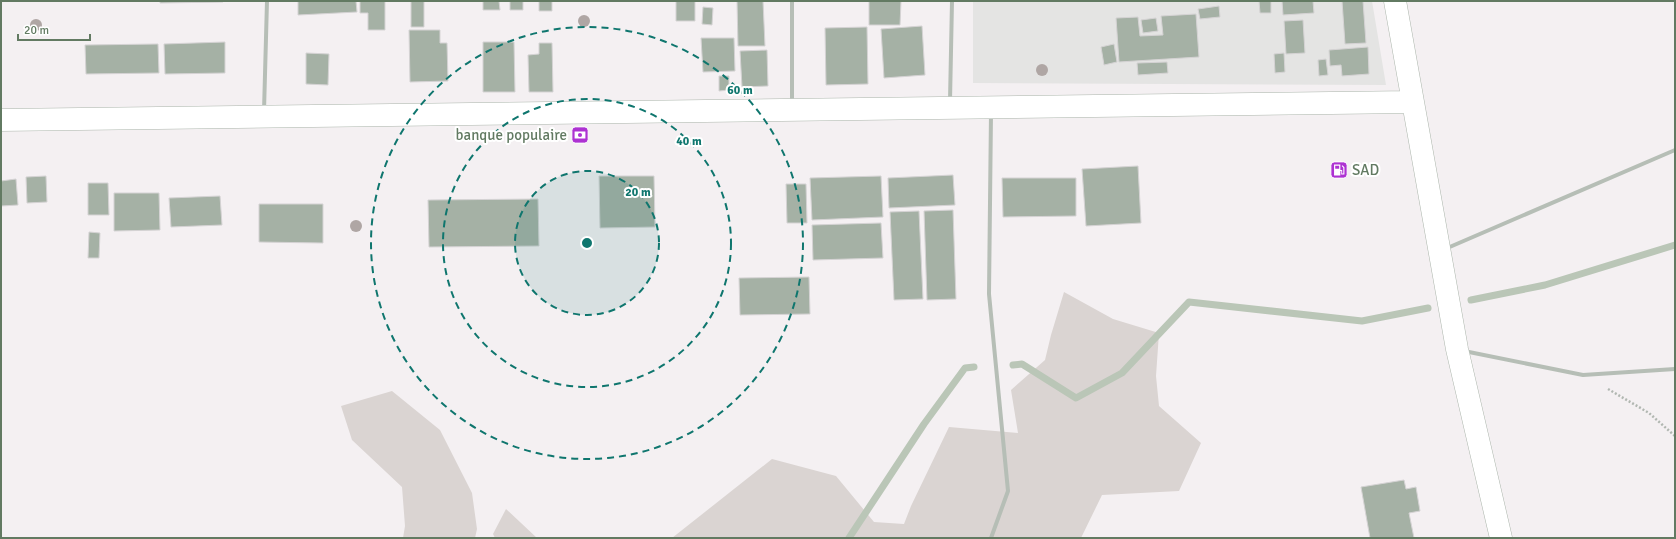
<svg xmlns="http://www.w3.org/2000/svg" width="1676" height="539" font-family="Signika,sans-serif">
	<rect width="100%" height="100%" fill="#f4f0f2"/>
	<path fill="#e4e4e3" d="M973,1H1372L1386,85L973,83Z"/>
	<path fill="#dad4d2" d="M1064,292L1113,319L1159,333L1156,376L1159,406L1201,443L1179,491L1102,495L1081,538H672L772,459L836,476L874,522L904,524L911,506L949,427L1018,433L1011,390L1045,360L1051,335Z
		M392,391L440,430L472,493L477,529L475,538H403L405,526L402,487L352,440L341,406Z
		M506,509L537,538H495L493,534Z"/>
	<g fill="none" stroke-linecap="round" stroke-linejoin="round">
		<path stroke="#bac6b7" stroke-width="7" d="M1471,300L1545,285L1675,245
			M1013,365L1022,364L1076,398L1122,373L1189,302L1362,321L1428,308
			M849,538L924,424L965,368L974,367"/>
	</g>
	<path fill="#a5b1a5" stroke="#d5d3d4" d="M160,1H223V2L160,3Z
		M298,1H356L357,12L298,15Z
		M360,1H385V30H368V13H360Z
		M411,1H424V27H411Z
		M483,1H499L500,10H483Z
		M508,1H523V10H510V1Z
		M539,1H552V11H539Z
		M676,1H695V21H676Z
		M737,1H763L765,46H738Z
		M869,1H901L900,25H869Z
		M1259,1H1271V13H1260Z
		M1282,1H1313L1314,13L1283,15Z
		M1342,1H1363L1366,43L1345,44Z
		M1219,6L1220,17L1200,19L1198,9Z
		M703,7L713,8L712,25L702,24Z
		M1196,14L1199,57L1119,62L1116,18L1138,17L1140,36L1163,35L1161,16Z
		M1156,18L1158,31L1143,33L1141,20Z
		M1303,20L1305,53L1286,54L1284,21Z
		M922,26L925,75L884,78L881,29Z
		M867,27L868,84L826,85L825,28Z
		M409,30H440V43H447L448,81L410,82Z
		M701,38H734L735,71L703,72Z
		M225,42V73L165,74L164,44Z
		M483,42H514L515,92H483Z
		M539,43H552L553,92H529L528,55L539,54Z
		M158,44L159,73L86,74L85,45Z
		M1114,44L1117,62L1104,65L1101,47Z
		M1368,47L1369,74L1342,76L1341,65L1330,66L1329,50Z
		M767,50L768,86L742,87L740,51Z
		M306,53L329,54L328,85L306,84Z
		M1284,53L1285,72L1275,73L1274,54Z
		M1326,59L1328,75L1319,76L1318,60Z
		M1167,62L1168,73L1138,75L1137,63Z
		M719,76H729V90L719,91Z
		M1138,166L1141,223L1086,226L1082,169Z
		M953,175L955,205L889,208L888,178Z
		M46,176L47,202L27,203L26,177Z
		M599,176H654L655,227L600,228Z
		M881,176L883,217L812,220L810,178Z
		M1002,178H1076V216L1003,217Z
		M16,179L18,205L1,206V181Z
		M88,183H108L109,215H88Z
		M786,184H806L807,223H787Z
		M114,193H159L160,230L114,231Z
		M220,196L222,225L171,227L169,198Z
		M538,199L539,246L429,247L428,200Z
		M259,204H323V243L259,242Z
		M953,210L956,299L927,300L924,211Z
		M919,211L923,299L894,300L890,212Z
		M881,223L883,258L813,260L812,225Z
		M89,232L100,233L99,258H88Z
		M809,277L810,314L740,315L739,278Z
		M1404,480L1406,489L1416,487L1420,511L1409,513L1414,538H1370L1361,487Z"/>
	<g fill="none" stroke-linecap="round" stroke-linejoin="round">
		<g stroke="#abb5ab" stroke-width="23">
			<path id="secondary" d="M1395,1L1457,349L1501,538
				M1,120L1412,102"/>
		</g>
		<path stroke="#b1b7b1" stroke-width="2.5" stroke-dasharray="2 2" stroke-linecap="butt" d="M1608,389L1649,413L1675,436"/>
		<path stroke="#b6beb6" stroke-width="4" d="M950,101L952,1
			M792,103V1
			M264,111L267,1
			M991,113L989,294L1008,491L991,538
			M1445,249L1675,150
			M1464,351L1583,375L1675,369"/>
		<use href="#secondary" stroke="#fff" stroke-width="22"/>
	</g>
	<g fill="#afa6a4">
		<circle cx="584" cy="21" r="6"/>
		<circle cx="36" cy="25" r="6"/>
		<circle cx="1042" cy="70" r="6"/>
		<circle cx="356" cy="226" r="6"/>
	</g>
	<circle cx="587" cy="243" r="72" fill="#0f766e" fill-opacity=".12"/>
	<g fill="none" stroke="#0f766e" stroke-width="2" stroke-dasharray="7 5">
		<circle cx="587" cy="243" r="72"/>
		<circle cx="587" cy="243" r="144"/>
		<circle cx="587" cy="243" r="216"/>
	</g>
	<defs>
		<g id="bank-square" transform="scale(0.9)"><rect x="-9" y="-9" width="18" height="18" rx="4" fill="#ad32d2" stroke="#fff"/><path d="M-6-4H6V4H-6ZM0-2.3a2.3 2.3 0 1 0 0 4.6a2.3 2.3 0 1 0 0-4.6Z" fill="#fff"/></g>
		<g id="fuel-square" transform="scale(0.9)"><rect x="-9" y="-9" width="18" height="18" rx="4" fill="#ad32d2" stroke="#fff"/><path d="M-5.5-6h7V0h2V4h1.3V-2.5L3-4.5l.8-.8L6-3V5H2.5V1h-1V6h-7ZM-4.2-4.7v3.2H.2V-4.7Z" fill="#fff"/></g>
	</defs>
	<g fill-rule="evenodd">
		<use href="#bank-square" x="580" y="135"/>
		<use href="#fuel-square" x="1339" y="170"/>
	</g>
	<g text-anchor="middle" dominant-baseline="central" stroke-width="4" stroke-linejoin="round" paint-order="stroke">
		<g font-size="15" fill="#627a62" stroke="#fff" text-anchor="end">
			<text x="567" y="135">banque populaire</text>
			<text x="1352" y="170" text-anchor="start">SAD</text>
		</g>
	</g>
	<circle cx="587" cy="243" r="6" fill="#0f766e" stroke="#fff" stroke-width="2"/>
	<g font-size="12" text-anchor="middle" font-weight="bold" fill="#0f766e" stroke="#fff" stroke-width="4" stroke-linejoin="round" paint-order="stroke">
		<text x="740" y="94">60 m</text>
		<text x="689" y="145">40 m</text>
		<text x="638" y="196">20 m</text>
	</g>
	<rect width="1676" height="539" fill="none" stroke="#627a62" stroke-width="4"/>
	<path d="M18 34v6h72v-6" fill="none" stroke="#627a62" stroke-width="2"/>
	<text x="24" y="34" font-size="12" fill="#627a62" stroke="#ffffff" stroke-width="3" paint-order="stroke">20 m</text>
</svg>
